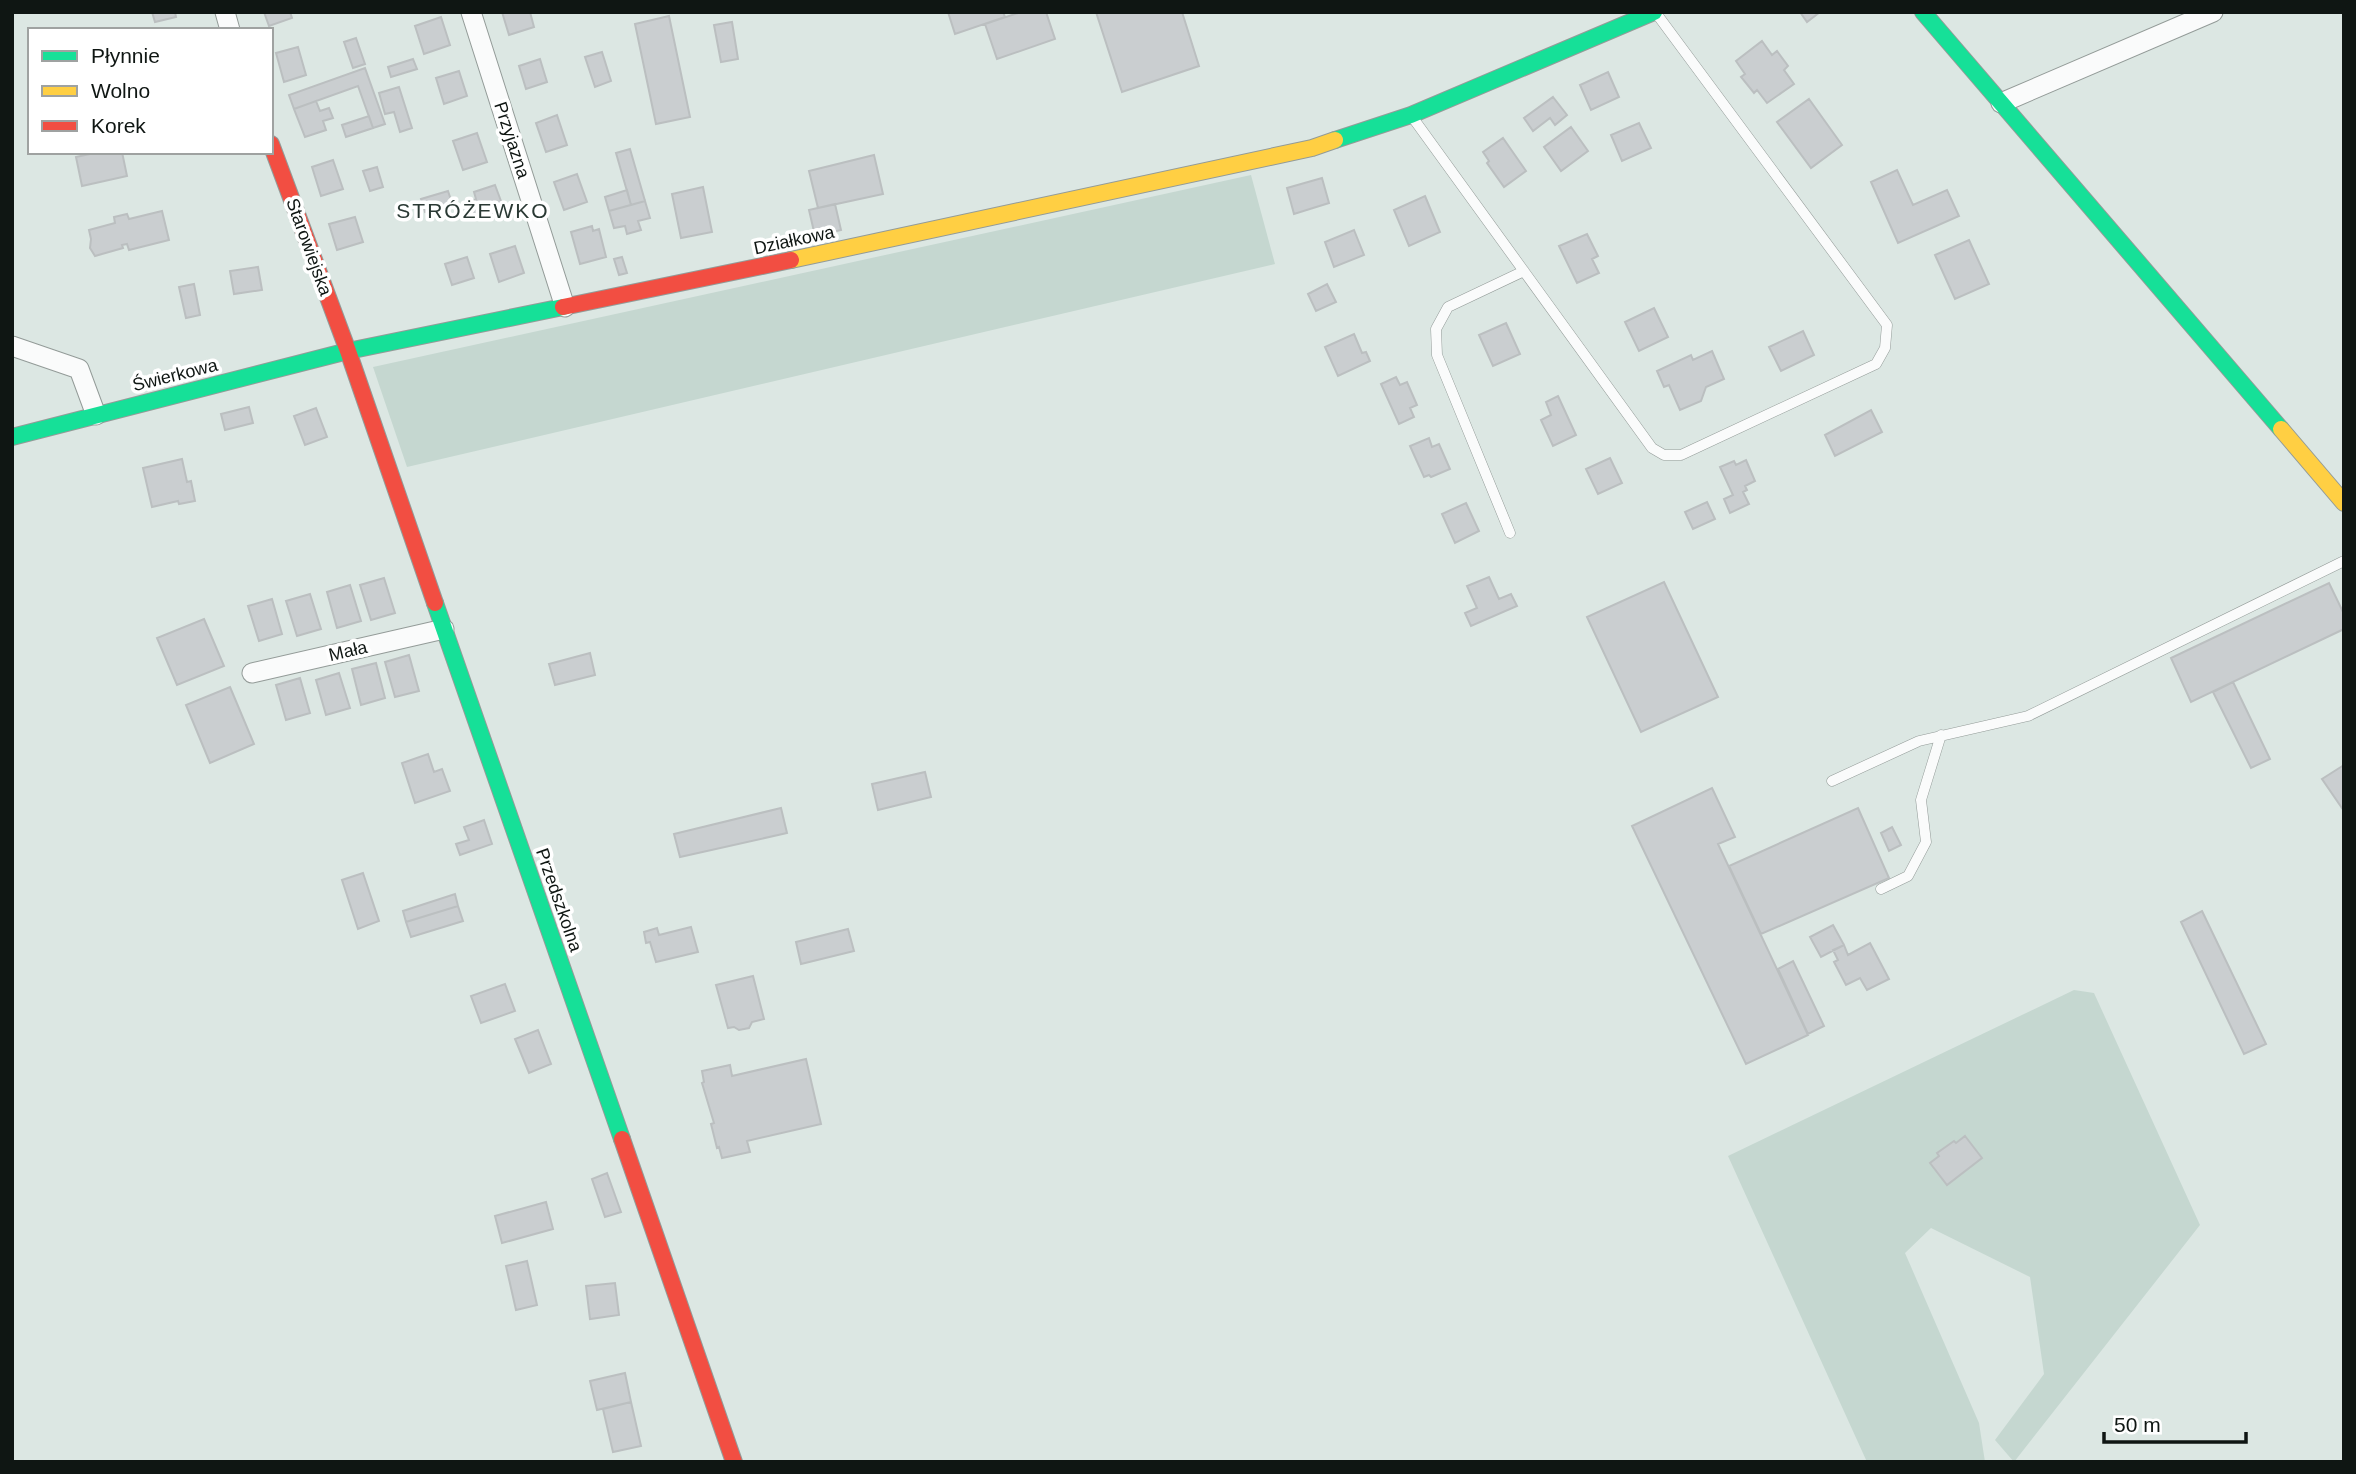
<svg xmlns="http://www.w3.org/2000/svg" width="2356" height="1474" font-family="Helvetica,sans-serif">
	<rect width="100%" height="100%" fill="#dce7e3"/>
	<path fill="#c5d7d0" d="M1251,175L1275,264L407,467L373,367Z
		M2074,990L2094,993L2200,1225L2014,1462L1995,1440L2044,1374L2030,1277L1931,1228L1905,1253L1979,1423L1985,1462H1867L1728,1156Z"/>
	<path fill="#caced0" stroke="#bbbfc0" stroke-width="2" d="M152,12H175L176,17L155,22Z
		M264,12H290L292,18L269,26Z
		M502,12H530L534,27L509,35Z
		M948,12H1003L1005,17L955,34Z
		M1021,12H1046L1055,39L997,59L985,24Z
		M1096,12H1182L1199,66L1122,92Z
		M1800,12H1820L1807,22Z
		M669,16L690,117L656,124L635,24Z
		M441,17L450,45L424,54L415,26Z
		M732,22L738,59L721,62L714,25Z
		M356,38L365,64L353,68L344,42Z
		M1762,41L1772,55L1777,51L1788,66L1784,70L1794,84L1767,103L1757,90L1754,93L1741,77L1745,74L1736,61Z
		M298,47L306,75L284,82L276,53Z
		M602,52L611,81L595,87L585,57Z
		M413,59L417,69L391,77L388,67Z
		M540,59L547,82L526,89L519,66Z
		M365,68L385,124L373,128L358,86L294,109L289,95Z
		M459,71L467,96L444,104L436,78Z
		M1608,72L1619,97L1591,110L1580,85Z
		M399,87L412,128L400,132L394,112L385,114L379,93Z
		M1553,97L1567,115L1555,125L1550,118L1533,131L1524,118Z
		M1809,99L1842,145L1811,168L1777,122Z
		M316,101L320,111L329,108L333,118L323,121L326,130L305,137L294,109Z
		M557,115L567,145L546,152L536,123Z
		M369,116L373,128L346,137L342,125Z
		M1639,123L1651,148L1622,161L1611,135Z
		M1571,127L1588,151L1561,171L1544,147Z
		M477,133L487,162L463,170L453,141Z
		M1503,138L1526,171L1504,187L1487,163L1489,161L1483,152Z
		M630,149L645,201L631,205L616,153Z
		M99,152H122L127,176L82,186L76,157Z
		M874,155L883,194L818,208L809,171Z
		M333,160L343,189L321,196L312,167Z
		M377,167L383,187L370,191L363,171Z
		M1897,170L1913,205L1947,190L1959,216L1898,243L1871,182Z
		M577,174L587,202L564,210L554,182Z
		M1322,178L1329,203L1294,214L1287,188Z
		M495,185L504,209L473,219L467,202L476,199L474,192Z
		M703,187L712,232L681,238L672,194Z
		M627,190L631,205L609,211L605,197Z
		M448,191L452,203L425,212L421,199Z
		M1425,196L1440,232L1409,246L1394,210Z
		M645,201L650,218L638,221L641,230L627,234L625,226L614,228L609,211Z
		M835,204L841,230L815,236L809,210Z
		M162,211L169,240L129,250L127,244L122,245L123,248L95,256L90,248L91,239L89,230L115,223L114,217L127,214L129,219Z
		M355,217L363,242L337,250L329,224Z
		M592,226L593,231L599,229L606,257L580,264L571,232Z
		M1354,230L1364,255L1334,267L1325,242Z
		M1587,234L1598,256L1592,259L1599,273L1577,283L1559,246Z
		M1969,240L1989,284L1955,299L1935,255Z
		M515,246L524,273L499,282L490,254Z
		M467,257L474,278L452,285L445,264Z
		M622,257L627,273L619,275L614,259Z
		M258,267L262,290L234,294L230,271Z
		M194,284L200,315L186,318L179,287Z
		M1327,284L1336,302L1316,311L1308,294Z
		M1654,308L1668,337L1639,351L1625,322Z
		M1506,323L1520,354L1493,366L1479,335Z
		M1803,331L1814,355L1781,371L1769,347Z
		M1354,334L1362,353L1366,352L1370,361L1338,376L1325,347Z
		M1712,351L1724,379L1706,387L1701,401L1680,410L1669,385L1664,387L1657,371L1691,355L1693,360Z
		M1396,377L1400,385L1407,382L1417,405L1410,408L1414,417L1399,424L1381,384Z
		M1558,396L1576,435L1553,446L1541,420L1551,415L1546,402Z
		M249,407L253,423L225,430L221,414Z
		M316,408L327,437L305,445L294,416Z
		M1871,410L1882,432L1835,456L1825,435Z
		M1429,438L1432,447L1439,444L1450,469L1431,477L1429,475L1424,477L1410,446Z
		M1610,458L1622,483L1598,494L1586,469Z
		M182,459L187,482L191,481L195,501L179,504L178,501L152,507L143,468Z
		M1746,460L1755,481L1745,486L1747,490L1743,492L1749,504L1730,513L1724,499L1733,495L1720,467L1734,461L1736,465Z
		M1707,502L1715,519L1693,529L1685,512Z
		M1466,503L1479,531L1455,543L1442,514Z
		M1489,577L1499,599L1511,594L1517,606L1471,626L1465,613L1477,608L1467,586Z
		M384,578L395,613L371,620L360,585Z
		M1664,582L1718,697L1641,732L1587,617Z
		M2329,583L2344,614V629L2191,702L2171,658Z
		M350,585L361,621L337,628L327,592Z
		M310,594L321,629L297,636L286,601Z
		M272,599L282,634L259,641L248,606Z
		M204,619L224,666L177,685L157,638Z
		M590,653L595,675L555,685L549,664Z
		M409,655L419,691L395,697L385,662Z
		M376,663L385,698L361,705L352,669Z
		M339,673L350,708L326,715L316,680Z
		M300,678L310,713L286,720L276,685Z
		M2233,682L2270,759L2251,768L2213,692Z
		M230,687L254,744L210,763L186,705Z
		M428,754L434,772L442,769L450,791L415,803L402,763Z
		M2344,765V811L2322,779Z
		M925,772L931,797L878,810L872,784Z
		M1712,788L1735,837L1718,844L1808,1035L1746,1064L1632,826Z
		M781,808L787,833L680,857L674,834Z
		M1858,808L1889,878L1761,934L1729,866Z
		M484,820L492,844L460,855L456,844L469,840L464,827Z
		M1892,827L1901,845L1889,851L1881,833Z
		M363,873L379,921L358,929L342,880Z
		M455,894L458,906L406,922L403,911Z
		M458,906L463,921L411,937L406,922Z
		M2202,911L2266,1044L2244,1054L2181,922Z
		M1833,925L1844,945L1821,957L1810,937Z
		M691,927L698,952L656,962L650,942L646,943L644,932L657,928L659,935Z
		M848,929L854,951L801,964L796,942Z
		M1870,943L1889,979L1867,990L1860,978L1846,985L1834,962L1838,960L1833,950L1844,945L1848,955Z
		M1793,961L1824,1026L1808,1034L1778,969Z
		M753,976L764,1019L752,1022L749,1028L739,1030L734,1027L728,1028L716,985Z
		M505,984L515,1011L481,1023L471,996Z
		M538,1030L551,1064L529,1073L515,1039Z
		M806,1059L821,1124L747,1141L750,1152L722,1158L719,1147L717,1148L711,1124L714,1123L702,1083L704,1082L702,1071L730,1065L732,1076Z
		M1965,1136L1982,1158L1947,1185L1930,1163L1939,1156L1937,1153L1954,1141L1956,1143Z
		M607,1173L621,1212L605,1217L592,1179Z
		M546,1202L553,1229L502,1243L495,1216Z
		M527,1261L537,1305L516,1310L506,1266Z
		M615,1283L619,1315L590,1319L586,1286Z
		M625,1373L631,1402L597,1410L590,1381Z
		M631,1402L641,1446L613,1452L603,1409Z"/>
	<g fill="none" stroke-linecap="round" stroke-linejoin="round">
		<g stroke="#939b98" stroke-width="11">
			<path id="lane" d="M1413,118L1652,448L1664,455H1681L1876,364L1885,348L1887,325L1656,13
				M1510,533L1437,355L1436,329L1448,307L1524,271
				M1832,781L1919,741L2028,716L2344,561
				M1881,889L1908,876L1926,842L1921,800L1941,735"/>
		</g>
		<g stroke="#939b98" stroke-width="21">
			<path id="street" d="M225,12L230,30
				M471,12L565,307
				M2001,103L2213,12
				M12,346L79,369L96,415
				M252,673L444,629"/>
		</g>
		<g stroke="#939b98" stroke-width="18">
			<path id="fast" d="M1923,12L2281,429
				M1335,140L1411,115L1654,12
				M12,437L348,351L563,307
				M435,603L622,1139"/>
		</g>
		<g stroke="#939b98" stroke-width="18">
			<path id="slow" d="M791,260L1312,148L1335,140
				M2281,429L2344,503"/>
		</g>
		<g stroke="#939b98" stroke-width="18">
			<path id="jam" d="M271,144L348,351L435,603
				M563,307L791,260
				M622,1139L734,1462"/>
		</g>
		<use href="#lane" stroke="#fafbfb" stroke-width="10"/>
		<use href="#street" stroke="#fafbfb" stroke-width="19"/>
		<use href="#fast" stroke="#16e098" stroke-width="16"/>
		<use href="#slow" stroke="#ffcf43" stroke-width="16"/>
		<use href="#jam" stroke="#f24e42" stroke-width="16"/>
	</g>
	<g text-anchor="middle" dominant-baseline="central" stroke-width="7" stroke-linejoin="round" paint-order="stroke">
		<g font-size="18" fill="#0f1613" stroke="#fff">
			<text transform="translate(512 140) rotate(72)">Przyjazna</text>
			<text transform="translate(794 240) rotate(-12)">Działkowa</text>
			<text transform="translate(309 247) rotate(70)">Starowiejska</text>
			<text transform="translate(175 375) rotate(-14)">Świerkowa</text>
			<text transform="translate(348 651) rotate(-13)">Mała</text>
			<text transform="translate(559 900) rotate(71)">Przedszkolna</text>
		</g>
		<g font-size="21" letter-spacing="2" fill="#2a3934" stroke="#fff">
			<text x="473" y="210">STRÓŻEWKO</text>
		</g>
	</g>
	<rect width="2356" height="1474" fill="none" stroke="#0f1613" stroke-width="28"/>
	<rect x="28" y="28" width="245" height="126" fill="#ffffff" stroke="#9fa2a1" stroke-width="2"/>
	<rect x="42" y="51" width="35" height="10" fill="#16e098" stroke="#9fa2a1" stroke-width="2"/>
	<text x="91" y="63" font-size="21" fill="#0f1613">Płynnie</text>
	<rect x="42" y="86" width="35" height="10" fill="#ffcf43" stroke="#9fa2a1" stroke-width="2"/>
	<text x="91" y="98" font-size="21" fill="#0f1613">Wolno</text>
	<rect x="42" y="121" width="35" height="10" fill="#f24e42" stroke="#9fa2a1" stroke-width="2"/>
	<text x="91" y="133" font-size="21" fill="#0f1613">Korek</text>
	<path d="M2104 1432v10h142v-10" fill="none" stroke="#0f1613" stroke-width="3.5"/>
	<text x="2114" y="1432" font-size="21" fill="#0f1613" stroke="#ffffff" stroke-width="5" paint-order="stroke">50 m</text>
</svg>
